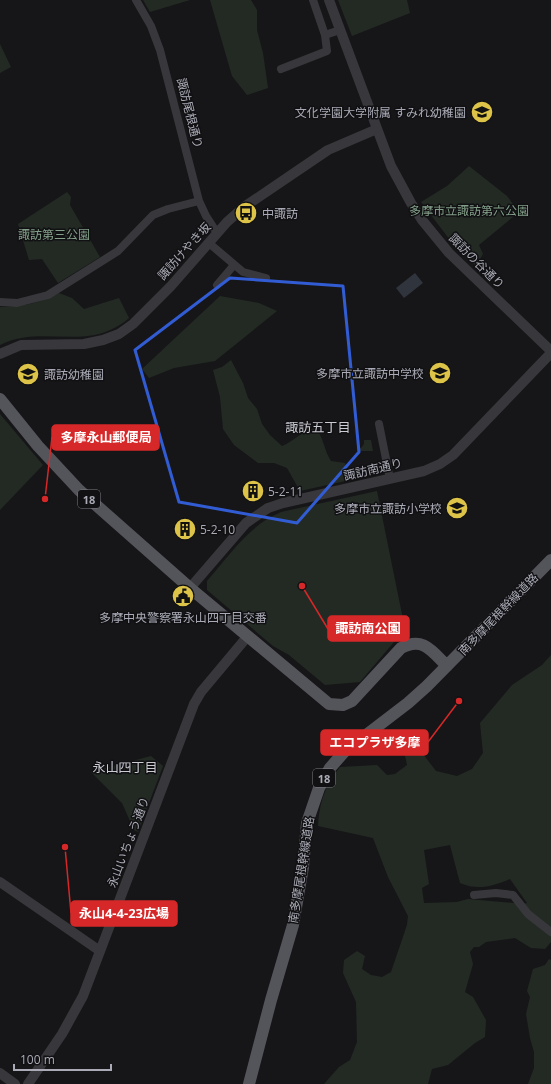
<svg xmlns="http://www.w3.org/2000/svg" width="551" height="1084" font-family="'Open Sans','Noto Sans JP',sans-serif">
	<rect width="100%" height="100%" fill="#161618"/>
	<path fill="#232a24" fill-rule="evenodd" d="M143,0H190L150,12Z
		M210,0H251L257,10V30L263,53L268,88L247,95L232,76Z
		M338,0H407L410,13L352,36Z
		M0,44L11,67L0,73Z
		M469,166L507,196L519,212L479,245L483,254L476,266L450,240L421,202L447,186Z
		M67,192L71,197L70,205L100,257L58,283L42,259L29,260L18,224Z
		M59,293L72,298L84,309L119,298L129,318C87,354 43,323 0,345V307C21,308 40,302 59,293Z
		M220,296L259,303L277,311L215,361L174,368L149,378L142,369Z
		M231,360L243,383L248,398L257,409L262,424L270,435L282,446C294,441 302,431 315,428C324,437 324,451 331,461L345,463L350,480L300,491L287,468L274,463H258L234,445L223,429L220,397L213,370L222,367Z
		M0,414L43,465L0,510Z
		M364,440H371L373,451H357V448H361L364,444Z
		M377,491L405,629L360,682L325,685L289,655L273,646L207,590V581C229,556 249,525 281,512Z
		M551,655V942L545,949L531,948L515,938L486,942L479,947H474L470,952L473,964L465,992L473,997L486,1020L485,1037L475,1043L448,1065L432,1069L428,1084H324L339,1067L350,1060L357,1042L356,1002L343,973L344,960L357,951L365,956L362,969L371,975L382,977L391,972L407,925L408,916L388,877L373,838L318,826C320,801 324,788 340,767L377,765L387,775L395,774L407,765L404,751L420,750L436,771L457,776L472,769L483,753L480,723L512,685L542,665ZM450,845L460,883C478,891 493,886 510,879L527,903L524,904L468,899L457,902L424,903L422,888L429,884L424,850Z
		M151,756L163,766L138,832L134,830L122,803L91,772Z
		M549,959L551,960V1084H528L534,1068V1052L530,1038L526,1014L530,997L527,991L533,969L545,965Z"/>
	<path fill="#30343c" d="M415,273L423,283L404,298L396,288Z"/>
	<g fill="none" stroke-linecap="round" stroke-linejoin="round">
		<path stroke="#38383c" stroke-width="8" d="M136,0L151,26L160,50L199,201L206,216L217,233
			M325,35L340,30
			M281,69L327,51L325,35L313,0
			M210,244L243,272L266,278
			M217,285L234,265
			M0,302L17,303L48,295L118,251L153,215L168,209L199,201
			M379,424L390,479
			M474,895L496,893L513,895L528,914L551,932"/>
		<path stroke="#38383c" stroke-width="10" d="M329,0L391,166L411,203L422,220L449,253L551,351
			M0,354L21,345L84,344L103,340L119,334L133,324L171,286L227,222L244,207L328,150L377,129
			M190,588L246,523L268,508L283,503L424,471L440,464L453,455L551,353
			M0,882L100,951
			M0,1073L15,1084
			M28,1084L62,1034L83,996L194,704L201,692L247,637"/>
		<path stroke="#54545b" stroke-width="12" d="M0,399L38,446L79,490L190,588L329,704L343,705L352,701L401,648C423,636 432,651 447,666
			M249,1084L271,1000L293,925L303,867L307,823L319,788L330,768L344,752L408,703L427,686L551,560"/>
	</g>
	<path fill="none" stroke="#325cd3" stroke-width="3" stroke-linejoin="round" d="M230,278L343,286L359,452L297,523L179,502L135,350Z"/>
	<defs>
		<g id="school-disc" transform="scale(1.15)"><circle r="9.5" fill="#ddc449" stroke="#111113"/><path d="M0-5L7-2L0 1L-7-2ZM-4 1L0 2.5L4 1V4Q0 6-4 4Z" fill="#111"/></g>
		<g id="bus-disc" transform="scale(1.15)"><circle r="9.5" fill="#ddc449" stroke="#111113"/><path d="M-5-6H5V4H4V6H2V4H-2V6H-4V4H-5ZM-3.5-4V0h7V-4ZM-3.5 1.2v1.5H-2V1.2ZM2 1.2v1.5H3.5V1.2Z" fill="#111"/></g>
		<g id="building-disc" transform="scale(1.15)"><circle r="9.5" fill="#ddc449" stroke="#111113"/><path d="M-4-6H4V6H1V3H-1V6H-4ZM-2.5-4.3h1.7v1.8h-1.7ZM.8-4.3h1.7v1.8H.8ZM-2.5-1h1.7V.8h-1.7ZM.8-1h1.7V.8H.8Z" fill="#111"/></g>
		<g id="civic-disc" transform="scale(1.15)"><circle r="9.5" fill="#ddc449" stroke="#111113"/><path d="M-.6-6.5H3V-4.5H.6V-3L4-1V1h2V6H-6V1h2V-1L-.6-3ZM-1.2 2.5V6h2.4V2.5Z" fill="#111"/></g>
	</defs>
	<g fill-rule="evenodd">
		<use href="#school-disc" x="482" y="112"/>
		<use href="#bus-disc" x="246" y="213"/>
		<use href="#school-disc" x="440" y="373"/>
		<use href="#school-disc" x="28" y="374"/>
		<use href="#building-disc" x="253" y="491"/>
		<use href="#school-disc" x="457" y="508"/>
		<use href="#building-disc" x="185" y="529"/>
		<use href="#civic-disc" x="183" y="596"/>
	</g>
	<g text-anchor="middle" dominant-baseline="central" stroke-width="3" stroke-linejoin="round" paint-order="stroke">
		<g fill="#111113" stroke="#7c7d85" stroke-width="1">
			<rect x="78" y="490" width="22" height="18" rx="3"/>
			<rect x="313" y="769" width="22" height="18" rx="3"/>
		</g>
		<g font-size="11" font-weight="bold" fill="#aaabb6">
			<text x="89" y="499">18</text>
			<text x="324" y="778">18</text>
		</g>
		<g font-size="12" fill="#aaabb6" stroke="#111113" text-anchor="start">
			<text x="466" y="112" text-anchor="end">文化学園大学附属 すみれ幼稚園</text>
			<text x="262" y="213">中諏訪</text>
			<text x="424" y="373" text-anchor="end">多摩市立諏訪中学校</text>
			<text x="44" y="374">諏訪幼稚園</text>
			<text x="268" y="491">5-2-11</text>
			<text x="442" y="508" text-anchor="end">多摩市立諏訪小学校</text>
			<text x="200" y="529">5-2-10</text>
			<text x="183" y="617" text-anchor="middle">多摩中央警察署永山四丁目交番</text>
		</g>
		<g font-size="12" fill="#aaabb6" stroke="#111113">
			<text transform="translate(190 113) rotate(76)">諏訪尾根通り</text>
			<text transform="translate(184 251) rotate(-48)">諏訪けやき坂</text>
			<text transform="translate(477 261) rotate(45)">諏訪の谷通り</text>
			<text transform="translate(373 469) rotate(-13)">諏訪南通り</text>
			<text transform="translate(498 614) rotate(-46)">南多摩尾根幹線道路</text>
			<text transform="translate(128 842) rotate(-69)">永山いちょう通り</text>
			<text transform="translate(301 870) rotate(-81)">南多摩尾根幹線道路</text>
		</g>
		<g font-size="12" fill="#839f89" stroke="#111113">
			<text x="469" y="210">多摩市立諏訪第六公園</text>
			<text x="54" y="234">諏訪第三公園</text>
		</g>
		<g font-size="13" fill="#cacbd3" stroke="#111113">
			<text x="318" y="427">諏訪五丁目</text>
			<text x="125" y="767">永山四丁目</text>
		</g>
	</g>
	<path fill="none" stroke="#d62828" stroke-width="1.5" d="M45 499L52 437M302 586L328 629M459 701L428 742M65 847L71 913"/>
	<g fill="#d62828" stroke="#111113" stroke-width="1.5">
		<circle cx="45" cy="499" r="4"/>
		<circle cx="302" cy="586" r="4"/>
		<circle cx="459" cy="701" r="4"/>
		<circle cx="65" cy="847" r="4"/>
	</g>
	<g fill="#d62828" stroke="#d62828" stroke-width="1.5">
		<rect x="52" y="425" width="107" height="25" rx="4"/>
		<rect x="328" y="616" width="81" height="25" rx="4"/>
		<rect x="321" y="730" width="107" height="25" rx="4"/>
		<rect x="71" y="901" width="106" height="25" rx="4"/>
	</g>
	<g font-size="13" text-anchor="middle" font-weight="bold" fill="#fff">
		<text x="106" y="442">多摩永山郵便局</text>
		<text x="368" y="633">諏訪南公園</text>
		<text x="375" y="747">エコプラザ多摩</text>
		<text x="124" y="918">永山4-4-23広場</text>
	</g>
	<path d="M14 1064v6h97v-6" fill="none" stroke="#aaabb6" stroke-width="2"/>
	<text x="20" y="1064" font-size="12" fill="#aaabb6" stroke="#111113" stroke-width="3" paint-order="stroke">100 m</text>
</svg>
